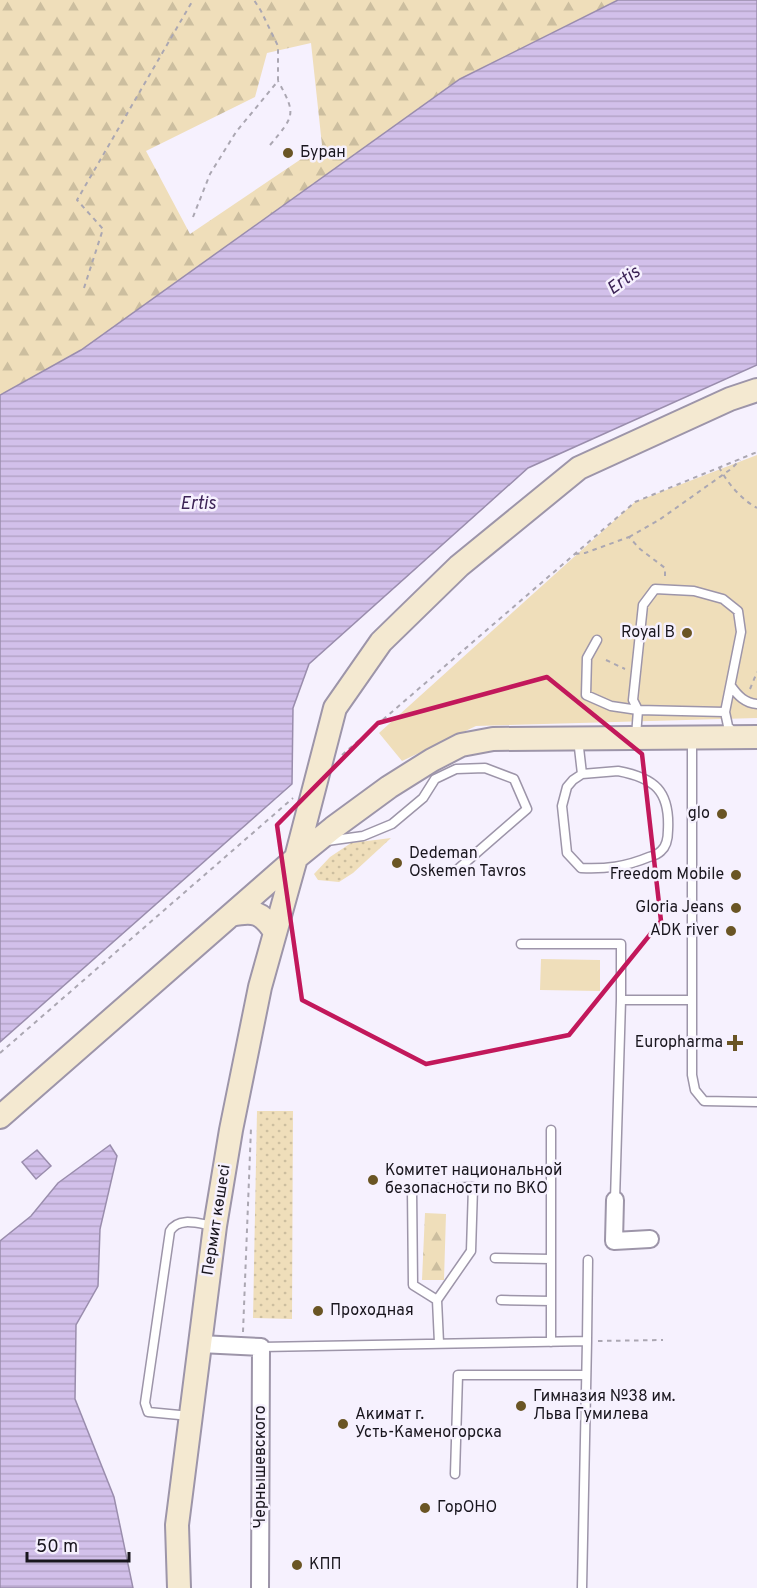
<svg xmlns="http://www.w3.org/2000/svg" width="757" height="1588" font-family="Overpass,sans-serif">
	<defs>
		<pattern id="grass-dots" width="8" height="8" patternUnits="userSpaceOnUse" patternTransform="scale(1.5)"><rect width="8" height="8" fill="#efdeba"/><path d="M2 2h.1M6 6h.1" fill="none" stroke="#ccbe9f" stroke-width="1.8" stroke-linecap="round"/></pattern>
		<pattern id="forest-firs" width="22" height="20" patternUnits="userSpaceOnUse" patternTransform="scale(1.5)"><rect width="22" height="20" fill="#efdeba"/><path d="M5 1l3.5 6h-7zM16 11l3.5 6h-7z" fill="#ccbe9f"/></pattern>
		<pattern id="water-rules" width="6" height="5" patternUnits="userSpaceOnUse" patternTransform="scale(1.5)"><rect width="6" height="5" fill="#d2c0ea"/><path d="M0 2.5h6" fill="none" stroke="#b4a4c8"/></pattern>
	</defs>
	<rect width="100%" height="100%" fill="#f6f1fe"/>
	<path fill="url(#grass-dots)" d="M391,838L353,873L339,882L318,880L314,874L330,857L351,843Z
		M257,1111H293L292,1319L253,1318Z"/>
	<path fill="url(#forest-firs)" fill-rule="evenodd" d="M0,0H618L460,79L81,350L0,395ZM311,43L322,145L190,234L146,151L255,97L267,53Z
		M425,1213L446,1214L444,1280H422Z"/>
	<path fill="#efdeba" d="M757,455V718L476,726L402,761L379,733L635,502Z
		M541,959L600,960V991L540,990Z"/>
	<path fill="url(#water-rules)" stroke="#9a8dad" stroke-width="1.5" d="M618,0H757V365L528,468L309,664L293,708L292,784L0,1042V395L81,350L460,79Z
		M110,1145L117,1156L100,1229L98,1286L76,1325L75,1399L114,1497L133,1588H0V1241L31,1216L58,1183Z
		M37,1150L51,1166L36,1179L22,1162Z"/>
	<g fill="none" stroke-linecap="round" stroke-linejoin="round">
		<g stroke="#9d95a9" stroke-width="11">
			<path id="lane" d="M655,589L694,591L723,599L738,611L741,632L725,712L638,710L633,700L643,605Z
				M597,640L587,658L586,695L611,706L638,710L636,736
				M731,686C738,696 745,703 757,704
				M725,712L728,726L734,734
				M692,738V1075L695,1090L704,1101L757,1102
				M578,739L582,774
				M618,771C655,778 670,791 668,830C668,837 667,846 661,851C658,854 653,856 649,857C625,867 606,869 581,868L567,853L562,806L567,787L573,780L582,774Z
				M327,841L363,836L392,824L423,798L435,779L456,769L485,768L514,779L527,809L458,869
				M521,944H621V1000H692
				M615,1200L621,1000
				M495,1258L551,1259
				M437,1300L471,1251L473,1187L412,1189L413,1285L437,1300L439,1343
				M501,1300L551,1301
				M587,1341L588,1260
				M551,1342V1130
				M261,1347L587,1341L582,1588
				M190,1416L148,1412L145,1403L170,1231C179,1216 200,1224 214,1226
				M455,1474L458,1375H586"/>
		</g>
		<g stroke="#9d95a9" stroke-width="20">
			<path id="street" d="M615,1200L614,1241L650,1239
				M200,1344L261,1347L260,1588"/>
		</g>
		<g stroke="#9d95a9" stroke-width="26">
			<path id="secondary" d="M231,915C254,910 262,912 275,932
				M0,1117L296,858L333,828L389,787L432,760L461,745L493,739L757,737
				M179,1588L177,1525L215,1226L231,1130L260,987L296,858L335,708L381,642L459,566L579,468L730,399L757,390"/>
		</g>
		<path stroke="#aba7b2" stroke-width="2" stroke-dasharray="4.5 4.5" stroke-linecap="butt" d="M270,145C294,116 297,115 278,81
			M193,217L210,174L236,132L278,81V46L261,11L254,0
			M84,288L103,229L77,200L193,0
			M719,467C728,484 741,499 757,508
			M629,537L659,520L731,469L740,460
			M575,554L585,553L629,537L640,549L665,568V578
			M606,660L625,669
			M750,689L757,672
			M342,755L635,502L757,452
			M0,1053L293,798
			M243,1332L251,1128
			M598,1341L663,1340"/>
		<use href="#lane" stroke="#fff" stroke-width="8"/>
		<use href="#street" stroke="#fff" stroke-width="16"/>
		<use href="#secondary" stroke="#f4e9d1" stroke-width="22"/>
	</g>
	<path fill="none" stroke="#c2185b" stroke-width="4.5" stroke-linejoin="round" d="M547,677L642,754L661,921L569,1035L426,1064L302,1000L277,825L378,723Z"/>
	<g fill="#6a5524" stroke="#f6f1fe" stroke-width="2">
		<circle cx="288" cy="153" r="6"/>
		<circle cx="687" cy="633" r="6"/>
		<circle cx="722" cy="814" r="6"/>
		<circle cx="397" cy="863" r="6"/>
		<circle cx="736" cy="875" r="6"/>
		<circle cx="736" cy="908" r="6"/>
		<circle cx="731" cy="931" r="6"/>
		<path d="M732 1034h6v6h6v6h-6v6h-6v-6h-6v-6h6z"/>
		<circle cx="373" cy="1180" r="6"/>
		<circle cx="318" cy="1311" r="6"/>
		<circle cx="521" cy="1406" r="6"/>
		<circle cx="343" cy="1424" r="6"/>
		<circle cx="425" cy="1508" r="6"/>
		<circle cx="297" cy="1565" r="6"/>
	</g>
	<g text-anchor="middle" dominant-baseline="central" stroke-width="5" stroke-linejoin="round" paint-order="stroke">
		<g font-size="16" fill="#19161e" stroke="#f6f1fe" text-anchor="start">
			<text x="300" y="153">Буран</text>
			<text x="675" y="633" text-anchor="end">Royal B</text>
			<text x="710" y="814" text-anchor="end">glo</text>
			<text x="409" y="854">Dedeman<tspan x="409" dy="18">Oskemen Tavros</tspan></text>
			<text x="724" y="875" text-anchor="end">Freedom Mobile</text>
			<text x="724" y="908" text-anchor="end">Gloria Jeans</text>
			<text x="719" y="931" text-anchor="end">ADK river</text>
			<text x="723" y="1043" text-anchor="end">Europharma</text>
			<text x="385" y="1171">Комитет национальной<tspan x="385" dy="18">безопасности по ВКО</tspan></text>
			<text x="330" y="1311">Проходная</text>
			<text x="533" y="1397">Гимназия №38 им.<tspan x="533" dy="18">Льва Гумилева</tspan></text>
			<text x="355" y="1415">Акимат г.<tspan x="355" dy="18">Усть-Каменогорска</tspan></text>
			<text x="437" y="1508">ГорОНО</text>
			<text x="309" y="1565">КПП</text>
		</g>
		<g font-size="16" fill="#19161e" stroke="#f6f1fe">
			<text transform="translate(217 1220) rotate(-81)">Пермит көшесі</text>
			<text transform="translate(261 1467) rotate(-90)">Чернышевского</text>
		</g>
		<g font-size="18" font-style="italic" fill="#3c2356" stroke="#f6f1fe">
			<text transform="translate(624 281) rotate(-36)">Ertis</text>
			<text x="198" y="504">Ertis</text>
		</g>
	</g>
	<path d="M27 1552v9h102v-9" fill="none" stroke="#19161e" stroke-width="3"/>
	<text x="36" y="1552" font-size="18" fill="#19161e" stroke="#f6f1fe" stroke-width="4.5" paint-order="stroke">50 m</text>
</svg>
